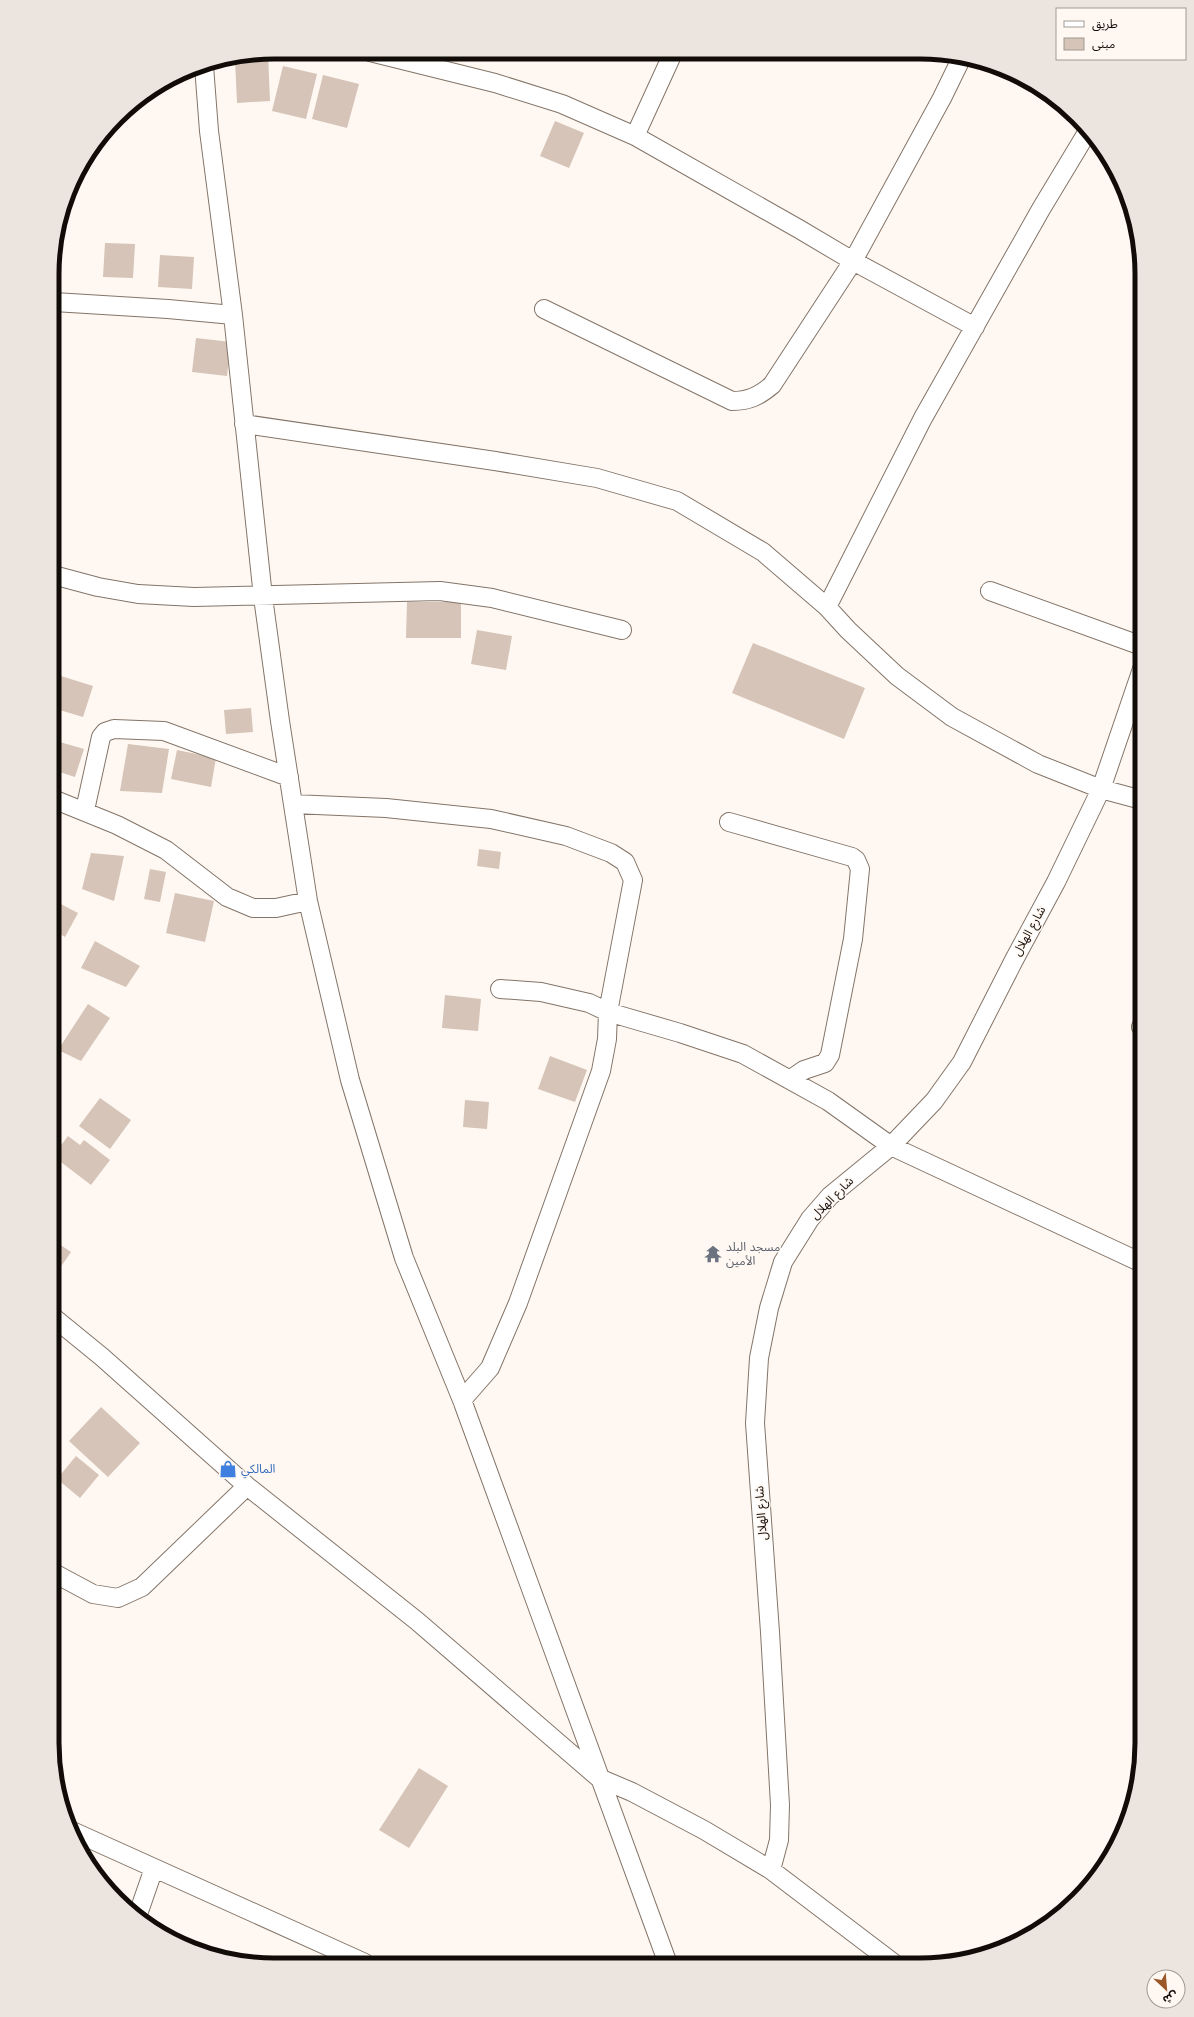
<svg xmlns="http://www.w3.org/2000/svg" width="1194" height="2017" font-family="Jost,'Noto Sans Arabic',sans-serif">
	<rect width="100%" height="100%" fill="#fff8f2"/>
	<path fill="#d5c4b7" d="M268,53L270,101L237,103L235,60Z
		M283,66L317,74L306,119L272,111Z
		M323,75L359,84L347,128L312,119Z
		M555,121L584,133L569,168L540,156Z
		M105,243L135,244L133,278L103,277Z
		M160,255L194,257L192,289L158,287Z
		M196,338L231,342L227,376L192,372Z
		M407,602H461V638H406Z
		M477,630L512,636L506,670L471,664Z
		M753,643L865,688L844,739L732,693Z
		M53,670L58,672L54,684H53Z
		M61,676L93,686L83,717L53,708V700Z
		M251,708L253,732L226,734L224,710Z
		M53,740L84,749L75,777L53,770Z
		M128,744L169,749L162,793L120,791Z
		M177,750L216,758L211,787L171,779Z
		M479,849L501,852L499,869L477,866Z
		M91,853L124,856L114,901L82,889Z
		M150,869L166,872L160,902L144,899Z
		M175,893L214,901L205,942L166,933Z
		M53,900L78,913L65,937L53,930Z
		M95,941L140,966L126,987L81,968Z
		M445,995L481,999L478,1031L442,1028Z
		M88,1004L110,1018L81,1061L58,1050Z
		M550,1056L587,1070L575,1102L538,1089Z
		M100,1098L131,1120L110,1149L79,1126Z
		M465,1100L489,1102L487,1129L463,1127Z
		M68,1136L80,1145L84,1140L110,1160L91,1185L53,1156Z
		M53,1240L71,1252L53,1278Z
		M101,1407L140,1443L108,1477L69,1441Z
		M76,1456L99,1475L80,1498L57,1479Z
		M419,1768L448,1786L409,1848L379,1830Z"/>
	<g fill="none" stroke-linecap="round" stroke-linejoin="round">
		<g stroke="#837468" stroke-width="20">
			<path id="minor" d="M370,52L495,83L562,104L635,136L799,229L853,261L975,327
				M204,66L209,131L233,315L263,597L280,721L308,901L350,1080L404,1258L462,1400L668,1964
				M635,136L673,53
				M54,302L168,309L233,315
				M544,309L732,401C749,401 759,396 772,385L853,261L942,98L962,57
				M244,424L495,461L597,478L677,501L763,552L827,607L848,630L897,676L952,717L1038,764L1101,789L1142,800
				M53,575L98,587L138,594L194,597L440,591L492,598L622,630
				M990,591L1142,646
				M827,607L923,418L1041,209L1088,131
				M53,799L117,825L166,850L227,897L253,908H276L308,901
				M293,804L386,808L491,819L566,836L611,853L625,862L633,880L608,1012L607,1039L601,1071L518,1303L490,1368L462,1400
				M85,810L101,737L105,732L114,729L164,731L289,777
				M729,822L852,857L856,860L860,869L853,939L830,1055L825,1063L804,1070L791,1079
				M500,989L541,992L589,1003L608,1012L680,1033L743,1054L828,1101L891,1146L1142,1263
				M1141,1027L1142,1025
				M53,1317L102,1357L247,1486L417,1621L599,1778L632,1792L704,1830L771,1870L896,1965
				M52,1572L93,1594L118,1598L142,1587L247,1486
				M70,1830L365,1963
				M771,1870L779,1840L780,1805L770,1632L755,1423L759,1358L769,1308L783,1262L810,1219L830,1196L891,1146L934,1101L962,1062L1014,960L1056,882L1101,789L1142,669
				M137,1917L154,1868"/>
		</g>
		<use href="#minor" stroke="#fff" stroke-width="18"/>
	</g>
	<defs>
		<g id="temple-bare" transform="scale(1.38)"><path d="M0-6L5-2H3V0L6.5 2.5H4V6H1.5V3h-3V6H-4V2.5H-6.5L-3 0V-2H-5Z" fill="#6b7280" stroke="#fff8f2" stroke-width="2.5" paint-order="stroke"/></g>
		<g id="shop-bare" transform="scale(1.38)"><path d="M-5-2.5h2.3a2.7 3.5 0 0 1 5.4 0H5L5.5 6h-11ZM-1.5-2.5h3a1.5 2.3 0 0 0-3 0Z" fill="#3f7fe0" stroke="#fff8f2" stroke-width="2.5" paint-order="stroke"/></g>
	</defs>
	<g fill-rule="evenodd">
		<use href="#temple-bare" x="713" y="1254"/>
		<use href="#shop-bare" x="228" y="1469"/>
	</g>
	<g text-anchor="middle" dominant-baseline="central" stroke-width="3" stroke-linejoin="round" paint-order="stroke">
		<g font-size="12" fill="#110c07" stroke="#fff8f2">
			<text transform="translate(1029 931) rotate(-61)">شارع الهلال</text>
			<text transform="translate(832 1198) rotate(-45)">شارع الهلال</text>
			<text transform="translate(761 1513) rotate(-94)">شارع الهلال</text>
		</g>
		<g font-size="12" fill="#5b616d" stroke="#fff8f2" text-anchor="start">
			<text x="726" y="1247">مسجد البلد<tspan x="726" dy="14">الأمين</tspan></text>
		</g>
		<g font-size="12" fill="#366cbe" stroke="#fff8f2" text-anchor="start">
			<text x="241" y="1469">المالكي</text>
		</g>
	</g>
	<path d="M0 0H1194V2017H0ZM274 59H920A215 215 0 0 1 1135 274V1743A215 215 0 0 1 920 1958H274A215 215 0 0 1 59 1743V274A215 215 0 0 1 274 59Z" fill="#ece5df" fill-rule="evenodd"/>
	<path fill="none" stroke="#110c07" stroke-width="5" d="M274 59H920A215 215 0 0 1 1135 274V1743A215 215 0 0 1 920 1958H274A215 215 0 0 1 59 1743V274A215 215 0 0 1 274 59Z"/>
	<rect x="1056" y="8" width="130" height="52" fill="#fff8f2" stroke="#a09a94"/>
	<rect x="1064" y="21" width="20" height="6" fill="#ffffff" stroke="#a09a94"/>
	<text x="1092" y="28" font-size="12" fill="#110c07">طريق</text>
	<rect x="1064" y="38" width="20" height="12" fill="#d5c4b7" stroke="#a09a94"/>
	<text x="1092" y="48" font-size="12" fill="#110c07">مبنى</text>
	<g transform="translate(1166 1989) rotate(154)"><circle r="19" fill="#fff8f2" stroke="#a09a94"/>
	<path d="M0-3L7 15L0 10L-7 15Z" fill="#9b5728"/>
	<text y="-6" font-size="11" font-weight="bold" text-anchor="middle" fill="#110c07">ش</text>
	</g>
</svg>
